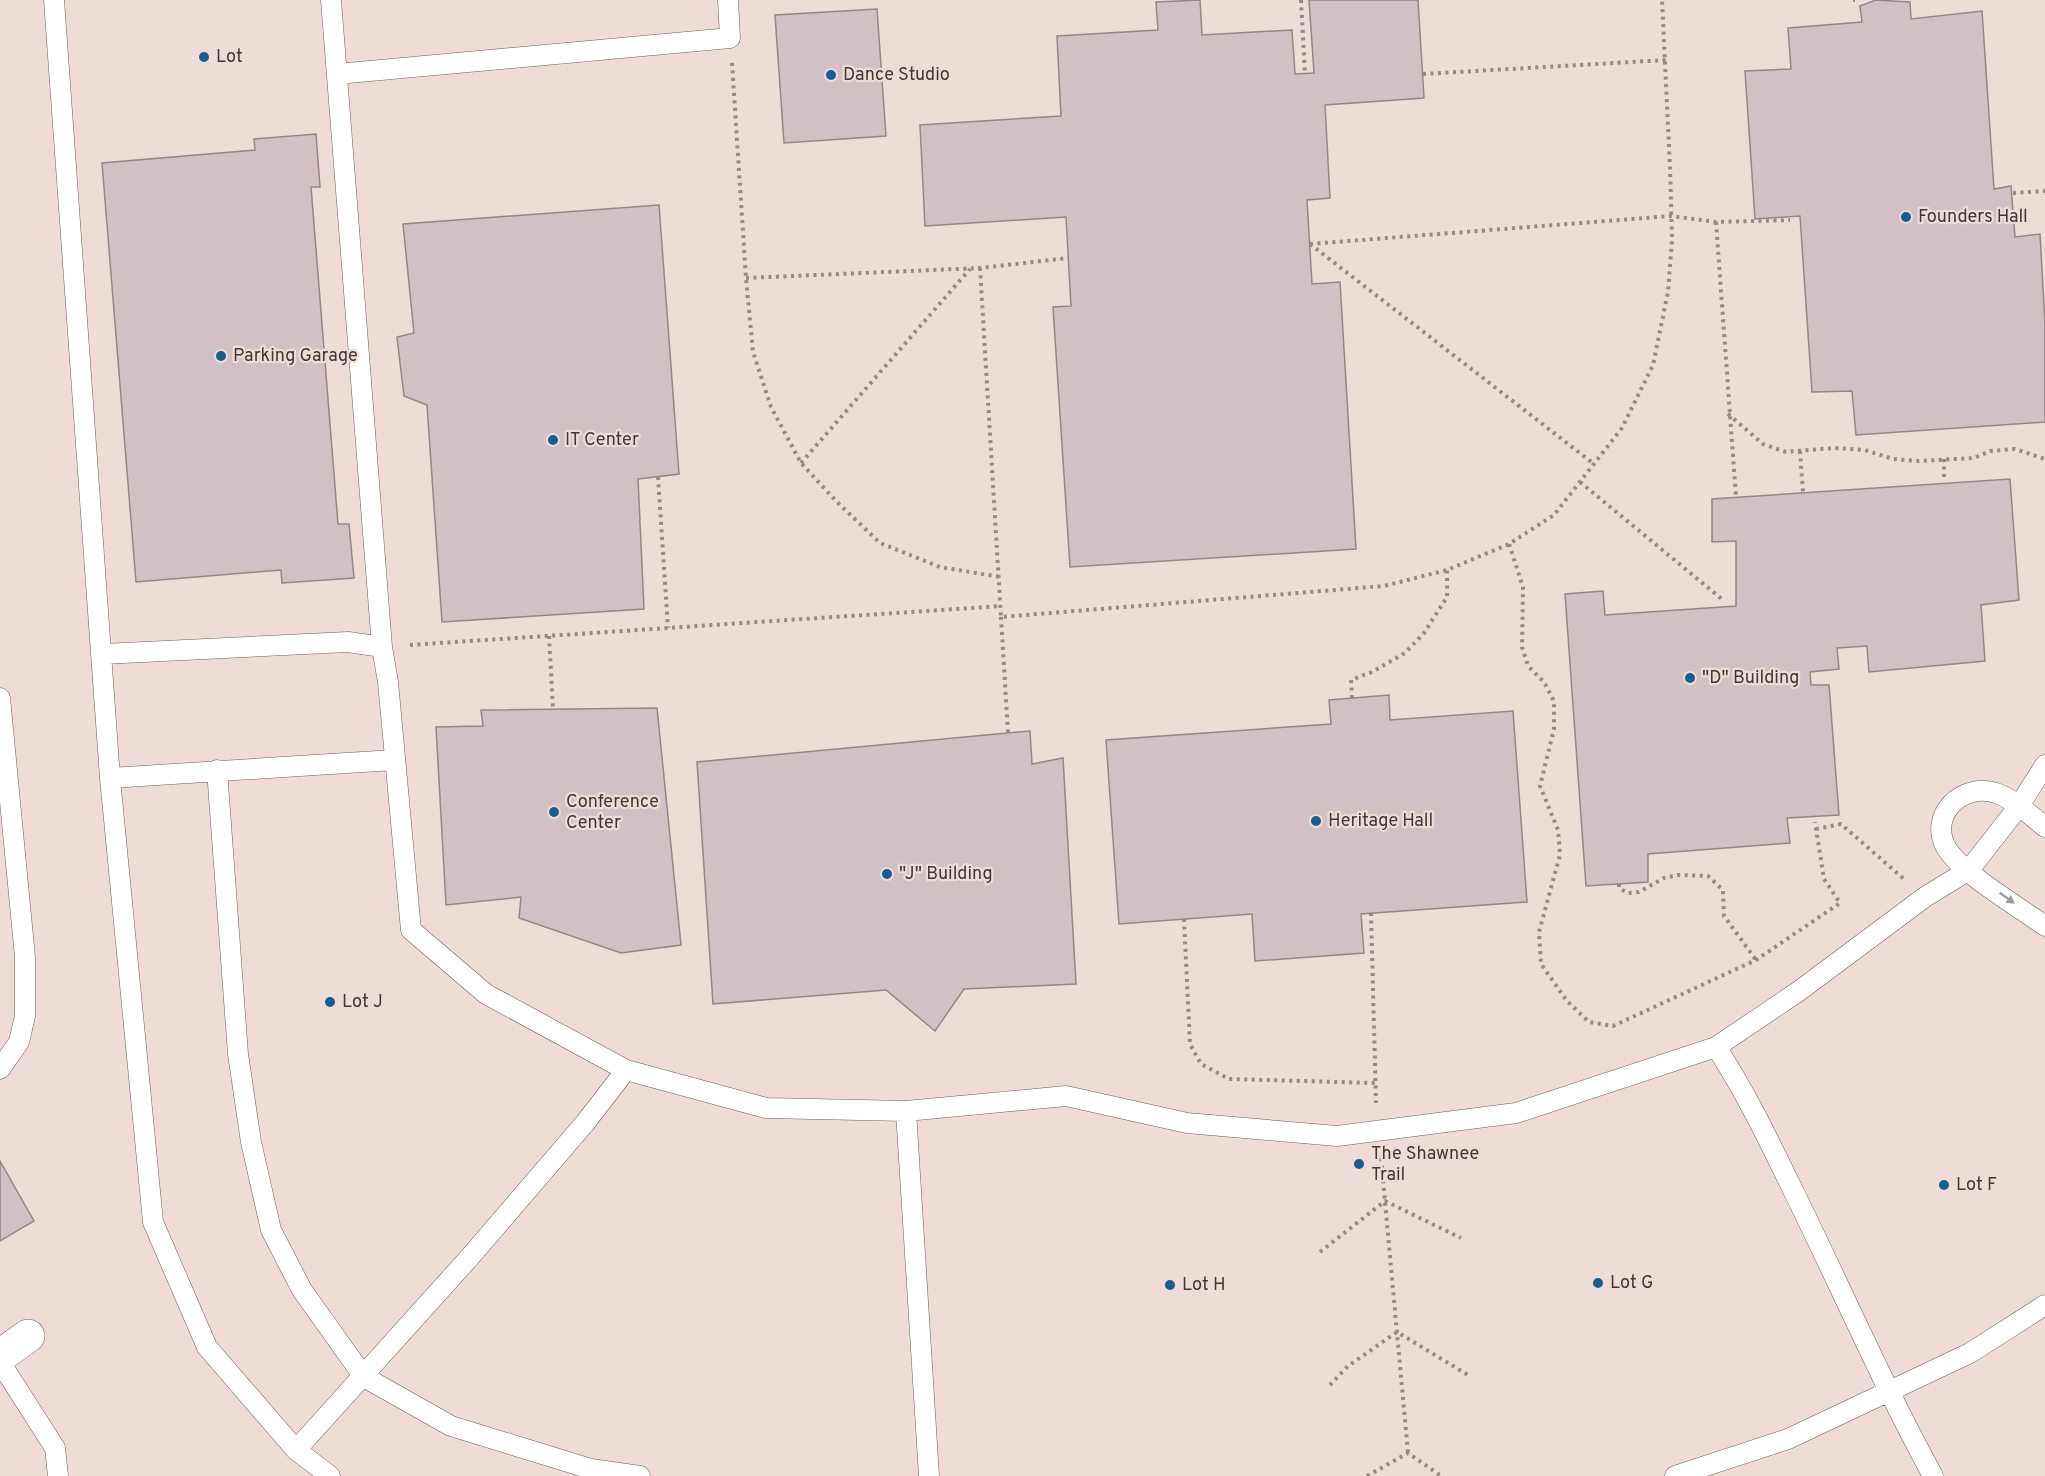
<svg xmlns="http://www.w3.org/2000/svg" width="2045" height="1476" font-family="Overpass,sans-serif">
	<rect width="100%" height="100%" fill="#efdcd6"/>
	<path fill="#d4c0c4" stroke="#968487" stroke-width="1.5" d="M1200,0L1202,35L1292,30L1295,74L1314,73L1309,0H1418L1424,98L1325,105L1330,198L1307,200L1312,284L1340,282L1356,549L1070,567L1053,307L1071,306L1066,217L925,226L920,125L1061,116L1057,36L1158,30L1156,2Z
		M1876,0L1910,2L1911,19L1982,11L1994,189L2011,186L2015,237L2040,234L2045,324V422L1856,435L1852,391L1812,392L1800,216L1755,219L1745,71L1791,69L1788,28L1862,22L1860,6Z
		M877,9L886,136L784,143L775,15Z
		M316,134L320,187H311L338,524H349L354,578L282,583L281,570L136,582L102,163L255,150L254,139Z
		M659,205L679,474L638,479L644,609L442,622L427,405L404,396L397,337L414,333L403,224Z
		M2010,479L2019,600L1981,605L1985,661L1869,672L1867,646L1837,648L1839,669L1810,672L1811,685H1829L1839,815L1787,818L1790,843L1648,854V882L1586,886L1565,594L1603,591L1605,615L1736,606V541L1712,542V499Z
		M1389,695L1390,720L1513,711L1527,902L1361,914L1364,953L1255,961L1252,914L1119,924L1106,740L1331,724L1329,700Z
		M657,708L681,945L621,953L519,918L521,897L446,905L436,727L483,726L481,710Z
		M1030,731L1032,764L1063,758L1076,984L964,989L935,1031L886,990L713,1004L697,762Z
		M0,1161L34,1221L0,1241Z"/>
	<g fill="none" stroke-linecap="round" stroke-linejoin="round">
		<g stroke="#6c5c57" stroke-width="21">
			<path id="lane" d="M54,0L110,778L153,1222L207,1347L296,1450L330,1476
				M337,74L730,38L728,0
				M382,647L388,682L411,930L486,994L626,1070L766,1108L906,1111L1066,1096L1187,1123L1337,1136L1516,1113L1716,1047L1799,991L1925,897L1969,870L2019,806L2045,765
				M103,654L348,642L382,647L331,0
				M0,698L25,957V1016L19,1042L0,1069
				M217,770L238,1054L251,1142L271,1230L302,1290L364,1377L451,1426L591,1469L640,1476
				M110,778L394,760
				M2045,827C2030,815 2015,800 1996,793C1962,782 1927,816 1947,849C1964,875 2019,907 2045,926
				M1716,1047C1745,1091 1767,1137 1790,1184C1838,1281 1881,1381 1933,1476
				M906,1111L929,1476
				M0,1362L55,1448L58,1476
				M296,1450L469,1258L585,1123L626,1070
				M1675,1476L1788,1439L1970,1353L2045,1305"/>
		</g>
		<g stroke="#6c5c57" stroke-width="34">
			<path id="street" d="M0,1356L28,1336"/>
		</g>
		<path stroke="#968985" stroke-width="4" stroke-dasharray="3 4.5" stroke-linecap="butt" d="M1301,0L1305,73
			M1853,0H1855
			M732,63L746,278L753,352L771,407L801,463L837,502L880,543L940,567L1000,577
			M1423,74L1666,60
			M2013,193L2045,191
			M1716,222L1736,497
			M1310,244L1671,216L1716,222L1790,220
			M1310,244L1594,464
			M980,268L1001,617L1384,586L1447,570L1509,544L1554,515L1622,428L1653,365L1668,292L1672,240L1670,168L1662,0
			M746,278L980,268L1068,258
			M1728,414L1763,444L1786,452L1833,448L1865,450L1893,459L1919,461L1974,458L1990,451L2015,449L2045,459
			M1800,451L1803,492
			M1944,459V481
			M801,463L970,269
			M658,477L668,628
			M1580,482L1723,600
			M1509,544L1523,587L1522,647L1528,666L1544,682L1554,701V729L1540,786L1558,830L1560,855L1539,932L1541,964L1567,1001L1589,1022L1613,1026L1756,960L1840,903L1824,879L1815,822
			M1001,617L1008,733
			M549,636L553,709
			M410,645L1001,606
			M1352,698L1351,680L1372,672L1405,653L1424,633L1447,597V570
			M1816,829L1841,824L1905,880
			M1619,884V888L1628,893L1639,892L1664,878L1678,875L1708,876L1723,890L1724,916L1756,960
			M1371,913L1376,1103
			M1184,919L1190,1044L1201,1064L1229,1079L1375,1083
			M1381,1158L1408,1453
			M1320,1252L1385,1201L1461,1238
			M1330,1385L1348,1366L1397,1332L1468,1375
			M1367,1476L1408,1453L1441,1476"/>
		<use href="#lane" stroke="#fff" stroke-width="20"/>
		<use href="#street" stroke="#fff" stroke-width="33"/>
	</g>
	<defs><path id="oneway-solid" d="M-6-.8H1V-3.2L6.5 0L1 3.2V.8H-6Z" transform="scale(1.5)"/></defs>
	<use fill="#9f9b9a" href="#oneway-solid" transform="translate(2007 898) rotate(36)"/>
	<g fill="#135f92" stroke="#efdcd6" stroke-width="2">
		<circle cx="204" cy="57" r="6"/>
		<circle cx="831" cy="75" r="6"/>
		<circle cx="1906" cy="217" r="6"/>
		<circle cx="221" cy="356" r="6"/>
		<circle cx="553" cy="440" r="6"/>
		<circle cx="1690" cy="678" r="6"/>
		<circle cx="554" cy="812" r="6"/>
		<circle cx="1316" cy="821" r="6"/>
		<circle cx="887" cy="874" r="6"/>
		<circle cx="330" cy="1002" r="6"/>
		<circle cx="1359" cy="1164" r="6"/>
		<circle cx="1944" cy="1185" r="6"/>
		<circle cx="1598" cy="1283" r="6"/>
		<circle cx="1170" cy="1285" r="6"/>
	</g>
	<g text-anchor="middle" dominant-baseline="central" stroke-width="4.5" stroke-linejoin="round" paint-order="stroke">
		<g font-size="18" fill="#3f3735" stroke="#efdcd6" text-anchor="start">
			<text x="216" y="57">Lot</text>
			<text x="843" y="75">Dance Studio</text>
			<text x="1918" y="217">Founders Hall</text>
			<text x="233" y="356">Parking Garage</text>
			<text x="565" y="440">IT Center</text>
			<text x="1702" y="678">"D" Building</text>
			<text x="566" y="802">Conference<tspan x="566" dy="21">Center</tspan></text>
			<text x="1328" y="821">Heritage Hall</text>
			<text x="899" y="874">"J" Building</text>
			<text x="342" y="1002">Lot J</text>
			<text x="1371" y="1154">The Shawnee<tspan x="1371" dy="21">Trail</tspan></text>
			<text x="1956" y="1185">Lot F</text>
			<text x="1610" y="1283">Lot G</text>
			<text x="1182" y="1285">Lot H</text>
		</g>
	</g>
</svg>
